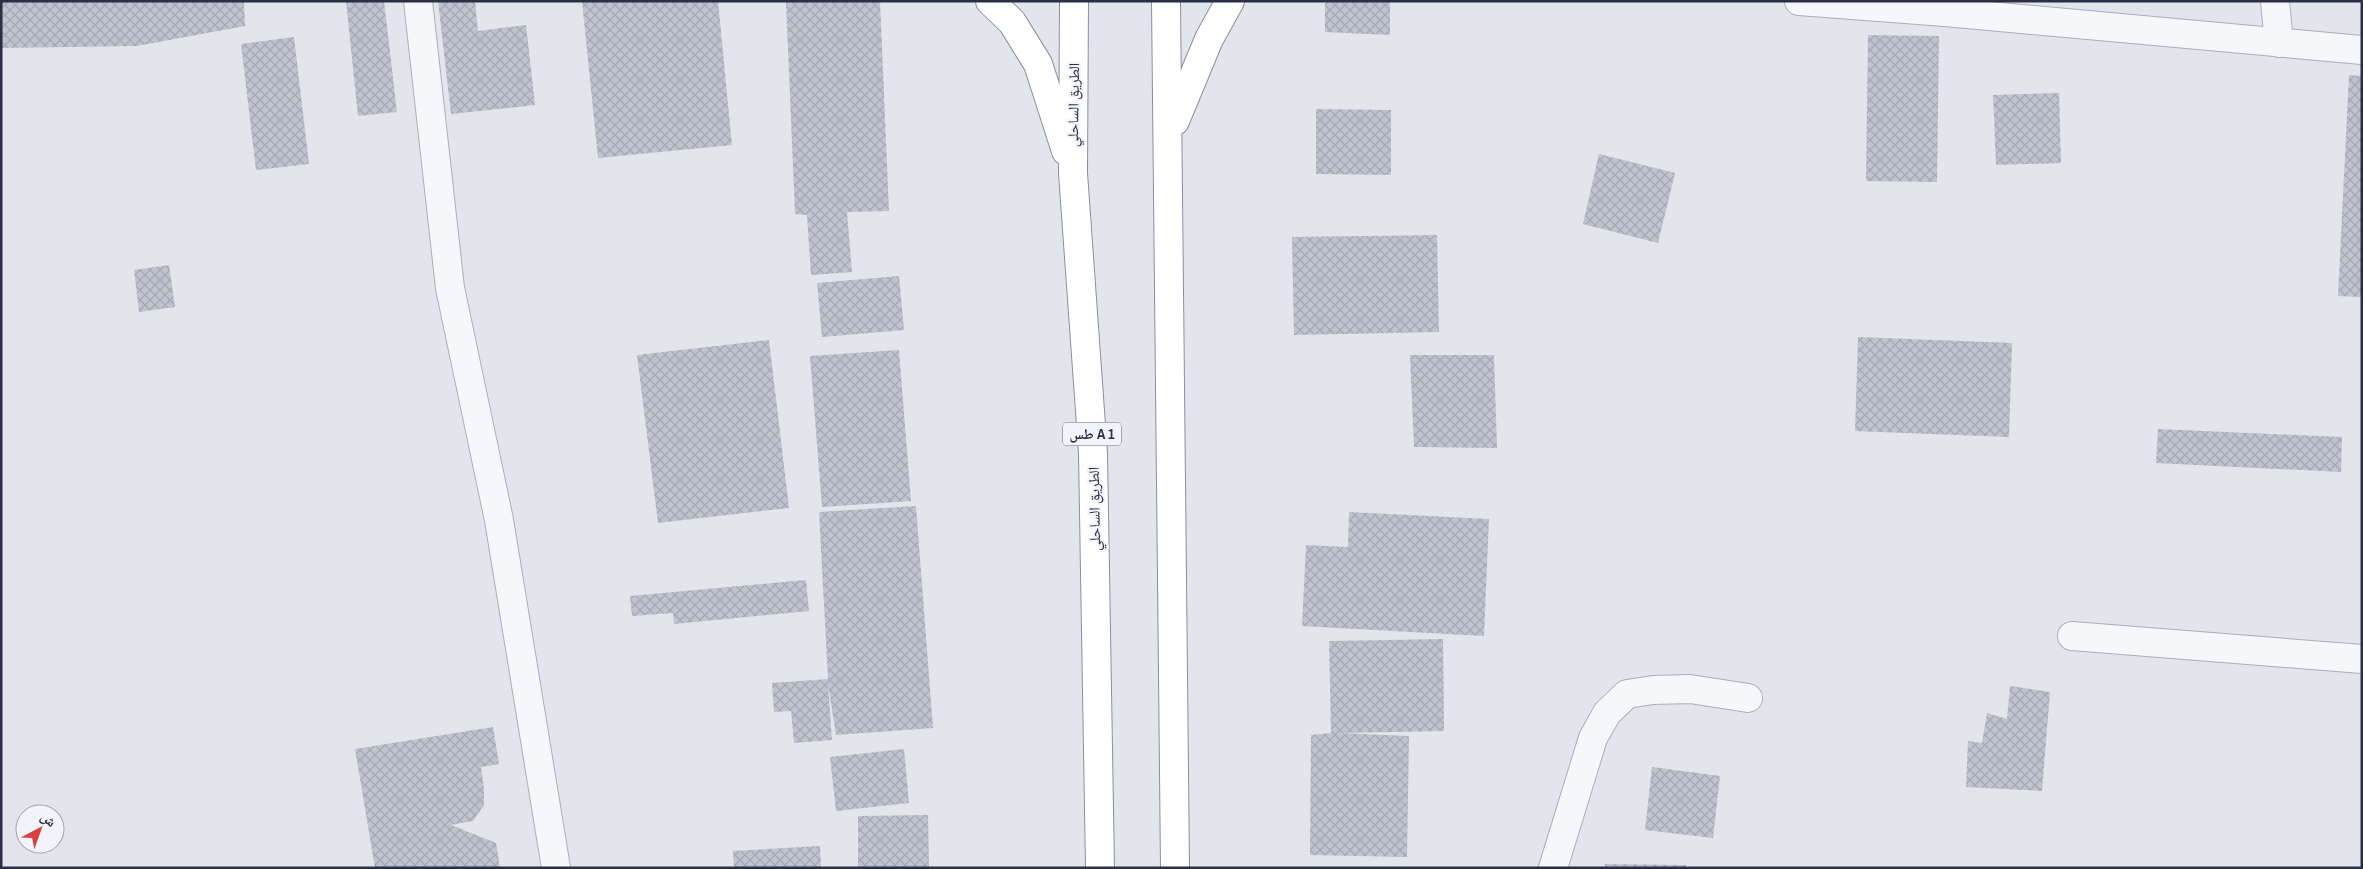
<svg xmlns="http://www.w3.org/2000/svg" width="2363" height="869" font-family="'Archivo Narrow','Noto Naskh Arabic',sans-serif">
	<defs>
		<pattern id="building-cross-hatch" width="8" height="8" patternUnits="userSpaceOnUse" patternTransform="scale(1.25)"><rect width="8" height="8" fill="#bfc3cf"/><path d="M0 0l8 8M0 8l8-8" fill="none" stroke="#a4a8b3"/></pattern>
	</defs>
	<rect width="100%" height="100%" fill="#e3e5ec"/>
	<path fill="url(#building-cross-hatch)" d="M1,1H244L245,26L137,46L1,48Z
		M346,1H384L397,112L358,116Z
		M438,1H475L478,31L526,25L535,105L451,114Z
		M582,1H718L732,145L598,158Z
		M786,1H880L889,211L847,212L852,272L811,275L807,215L795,214Z
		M1325,1H1390V35L1325,32Z
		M1868,35L1939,36L1937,182L1866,181Z
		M294,37L309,164L256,170L241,44Z
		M2349,75L2362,76V297L2338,296Z
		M2059,93L2061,163L1996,165L1993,95Z
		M1316,109L1391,110V175L1316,174Z
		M1599,154L1675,173L1658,243L1583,224Z
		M1437,235L1439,332L1294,335L1292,237Z
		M169,265L175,307L139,312L134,270Z
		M899,276L904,330L822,337L817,283Z
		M1858,337L2012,343L2009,437L1855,431Z
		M769,340L789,508L658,523L637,355Z
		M899,350L911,501L822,507L810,356Z
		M1410,355H1494L1497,448L1414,447Z
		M2158,429L2342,437L2341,472L2156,463Z
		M916,506L933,728L836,735L828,684L832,740L794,743L791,711L774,712L772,683L828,679L819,512Z
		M1349,512L1489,519L1484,636L1302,626L1306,545L1348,547Z
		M806,580L809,611L674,624L673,613L632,616L630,596Z
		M1443,639L1444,731L1339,733L1409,736L1407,857L1310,855L1311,735L1331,733L1329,641Z
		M2010,686L2050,692L2042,791L1966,787L1968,741L1982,743L1987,713L2007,719Z
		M493,727L499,764L481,767L484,789V805L473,821L451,825L496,843L500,868H375L355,749Z
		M904,749L909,803L836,811L830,757Z
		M1652,767L1720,776L1713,838L1645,830Z
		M928,815L929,868H858V816Z
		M820,846L821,868H734L733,851Z
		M1605,864L1686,865V868H1605Z"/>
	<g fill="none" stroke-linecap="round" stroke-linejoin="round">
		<g stroke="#abaeba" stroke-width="30">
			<path id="minor" d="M418,1L450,288L499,520L556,868
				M2275,1L2279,43
				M2072,636L2362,659
				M1553,868L1593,738L1607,713L1627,694L1653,690L1690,689L1748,698"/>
		</g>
		<g stroke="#abaeba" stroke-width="30">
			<path id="tertiary" d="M1799,1L1945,12L2362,50"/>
		</g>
		<g stroke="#898fa4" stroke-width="30">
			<path id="trunk" d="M990,1L1012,22L1038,64L1066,151
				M1074,1L1073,173L1093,453L1100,868
				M1166,1L1175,868
				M1175,121L1209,39L1230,1"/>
		</g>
		<use href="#minor" stroke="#f6f7fa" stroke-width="28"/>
		<use href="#tertiary" stroke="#f6f7fa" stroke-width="28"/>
		<use href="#trunk" stroke="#fff" stroke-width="28"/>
	</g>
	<g text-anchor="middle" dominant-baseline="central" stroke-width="4.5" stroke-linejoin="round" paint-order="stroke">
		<rect fill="#f3f4f9" stroke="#666a7b" stroke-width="1" x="1063" y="422.5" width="58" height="23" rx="4"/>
		<g font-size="14" font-weight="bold" fill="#292f45">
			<text x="1092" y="434">طس A 1</text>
		</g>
		<g font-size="15" fill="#292f45" stroke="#f3f4f9">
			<text transform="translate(1073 105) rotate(-89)">الطريق الساحلي</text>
			<text transform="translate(1094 509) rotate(-91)">الطريق الساحلي</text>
		</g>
	</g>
	<rect width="2363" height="869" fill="none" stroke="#292f45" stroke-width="5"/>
	<g transform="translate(40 829) rotate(41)"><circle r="24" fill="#f3f4f9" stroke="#a2a5b1"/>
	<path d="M0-4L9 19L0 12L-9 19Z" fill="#d84140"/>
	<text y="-8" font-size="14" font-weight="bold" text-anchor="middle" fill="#292f45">ش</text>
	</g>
</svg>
